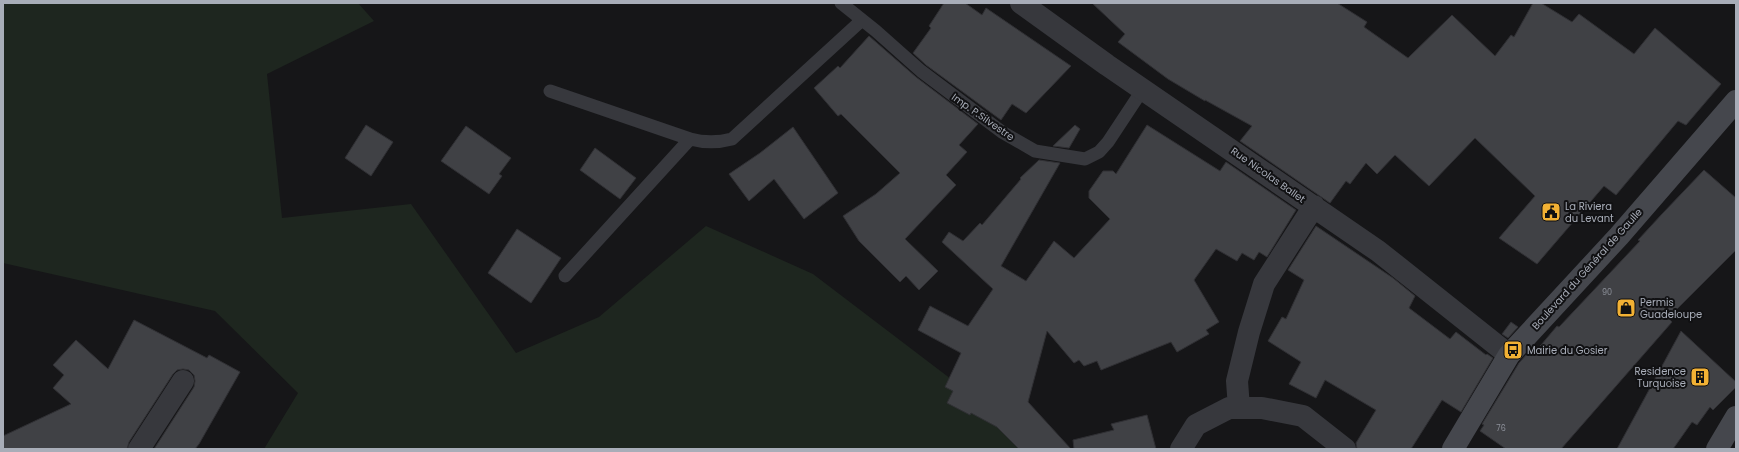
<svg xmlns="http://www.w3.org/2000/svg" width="1739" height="452" font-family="Poppins,sans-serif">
	<rect width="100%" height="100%" fill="#161618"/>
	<path fill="#1e261f" d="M3,3H358L374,21L267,74L282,218L411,204L516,353L599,317L706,226L813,274L1043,449H264L298,393L215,311L3,263Z"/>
	<path fill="#404145" stroke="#303034" d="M944,3H965L982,15L986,8L1071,66L1026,113L1012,104L1001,120L926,65L913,53L931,28L929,26Z
		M1092,3H1337L1367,22L1364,27L1408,58L1452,15L1495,56L1511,35L1514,37L1533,3H1541L1572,22L1579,14L1634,54L1655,28L1721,84L1686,125L1678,121L1616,195L1604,186L1537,264L1499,238L1535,196L1475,138L1429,186L1395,155L1377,174L1366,163L1350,184L1346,181L1330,203L1240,141L1252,126L1205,100V101L1168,79L1118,42L1125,34Z
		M869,36L916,77L978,124L959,145L967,152L946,175L956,185L905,239L938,271L919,290L906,276L900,282L859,241L843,216L876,194L900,173L841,114L838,116L814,88L838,66L840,68Z
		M366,125L393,142L371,176L345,158Z
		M1075,125L1080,129L1069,148L1053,146Z
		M1147,125L1220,171L1226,162L1296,210L1267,257L1259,252L1254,260L1242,253L1237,261L1216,249L1194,280L1219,322L1206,330L1209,334L1177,352L1171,342L1101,370L1097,361L1084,366L1079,360L1074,363L1047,331L1028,402L1071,449H1019L997,427L971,413L970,415L947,403L953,391L945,387L961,353L918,330L930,306L968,326L993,289L942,242L949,232L963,241L980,223L982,225L1021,179L1020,178L1039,160L1060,163L1001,266L1026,281L1054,241L1074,258L1110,219L1089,198V191L1103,171H1113L1116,174Z
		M466,126L511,158L499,174L502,176L489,194L441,161Z
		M793,127L838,193L804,219L774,179L749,201L729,174L760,153Z
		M595,148L636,178L620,199L580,170Z
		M1704,170L1736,198V250L1668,318L1672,322L1561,449H1506L1480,431L1484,425L1482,424L1519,363L1533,347L1536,351L1557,326L1559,327L1640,241L1638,240L1662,214Z
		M1316,226L1393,278L1415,296L1409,308L1450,339L1456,332L1486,355L1487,354L1493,358L1461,412L1442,400L1411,449H1357L1356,443L1376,410L1325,380L1316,398L1289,384L1301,362L1268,341L1282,317L1286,319L1304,280L1288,270Z
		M517,229L561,258L531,303L488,273Z
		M134,320L207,358L209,355L240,372L199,444L195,449H154L194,387L195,381L194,375L189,370L183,369L177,370L173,374L129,442L127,449H3V436L71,404L53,388L64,375L53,365L76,340L108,369Z
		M1511,322L1518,327L1508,338L1502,334Z
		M1681,331L1736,382V387L1713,410L1710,407L1697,425L1692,422L1673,449H1617Z
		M1147,415L1156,449H1074L1073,440L1114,430L1111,424Z"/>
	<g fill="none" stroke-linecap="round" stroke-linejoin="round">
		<path stroke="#37383d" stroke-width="13" d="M841,3L876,31L921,71L1002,132L1035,151L1085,159L1099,152L1108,142L1143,89
			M550,91L690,139
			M565,276L690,139C705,143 717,143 732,139L862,20"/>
		<path stroke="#37383d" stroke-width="22" d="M1021,3L1107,65L1378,251L1509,355
			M1239,408L1237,381L1249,332L1264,284L1314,206
			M139,449L183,381
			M1181,449L1196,425L1229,408H1262L1303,416L1345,449"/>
		<path stroke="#45474d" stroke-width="22" d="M1453,449L1509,355L1619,236L1736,101
			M1717,449L1736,417"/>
	</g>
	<defs>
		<g id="civic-square" transform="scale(1)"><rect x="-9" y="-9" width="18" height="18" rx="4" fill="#f2b134" stroke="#111113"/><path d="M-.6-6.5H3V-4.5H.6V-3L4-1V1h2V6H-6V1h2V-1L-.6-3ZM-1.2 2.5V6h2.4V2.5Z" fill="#111"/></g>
		<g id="shop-square" transform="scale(1)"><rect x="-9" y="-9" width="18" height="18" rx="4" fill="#f2b134" stroke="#111113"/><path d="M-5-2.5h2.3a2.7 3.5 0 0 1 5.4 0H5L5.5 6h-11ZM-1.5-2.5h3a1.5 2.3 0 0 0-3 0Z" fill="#111"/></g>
		<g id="bus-square" transform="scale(1)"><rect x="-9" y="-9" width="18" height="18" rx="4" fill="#f2b134" stroke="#111113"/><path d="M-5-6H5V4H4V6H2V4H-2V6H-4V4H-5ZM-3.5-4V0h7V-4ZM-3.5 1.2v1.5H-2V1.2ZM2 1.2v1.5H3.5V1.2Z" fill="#111"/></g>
		<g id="building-square" transform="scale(1)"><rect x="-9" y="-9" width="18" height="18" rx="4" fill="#f2b134" stroke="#111113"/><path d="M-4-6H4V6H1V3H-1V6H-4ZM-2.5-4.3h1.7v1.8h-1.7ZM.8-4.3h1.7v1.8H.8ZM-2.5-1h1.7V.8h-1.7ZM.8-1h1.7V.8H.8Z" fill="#111"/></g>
	</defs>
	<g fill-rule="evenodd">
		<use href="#civic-square" x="1551" y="212"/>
		<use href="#shop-square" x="1626" y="308"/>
		<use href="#bus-square" x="1513" y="350"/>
		<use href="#building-square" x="1700" y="377"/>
	</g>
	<g text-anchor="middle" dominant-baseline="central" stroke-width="4" stroke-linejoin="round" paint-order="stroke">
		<g font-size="8" fill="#8e929b">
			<text x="1607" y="292">90</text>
			<text x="1501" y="428">76</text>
		</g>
		<g font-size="10" fill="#a8adb8" stroke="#111113">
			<text transform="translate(983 117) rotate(35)">Imp. P.Silvestre</text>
			<text transform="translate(1268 175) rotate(35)">Rue Nicolas Ballet</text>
			<text transform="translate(1587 269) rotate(-48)">Boulevard du Général de Gaulle</text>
		</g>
		<g font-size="10" fill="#a8adb8" stroke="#111113" text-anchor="start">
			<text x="1565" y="206">La Riviera<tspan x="1565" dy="12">du Levant</tspan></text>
			<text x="1640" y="302">Permis<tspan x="1640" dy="12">Guadeloupe</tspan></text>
			<text x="1527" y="350">Mairie du Gosier</text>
			<text x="1686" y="371" text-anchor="end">Residence<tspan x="1686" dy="12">Turquoise</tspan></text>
		</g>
	</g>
	<rect width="1739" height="452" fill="none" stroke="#a8adb8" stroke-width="8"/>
</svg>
